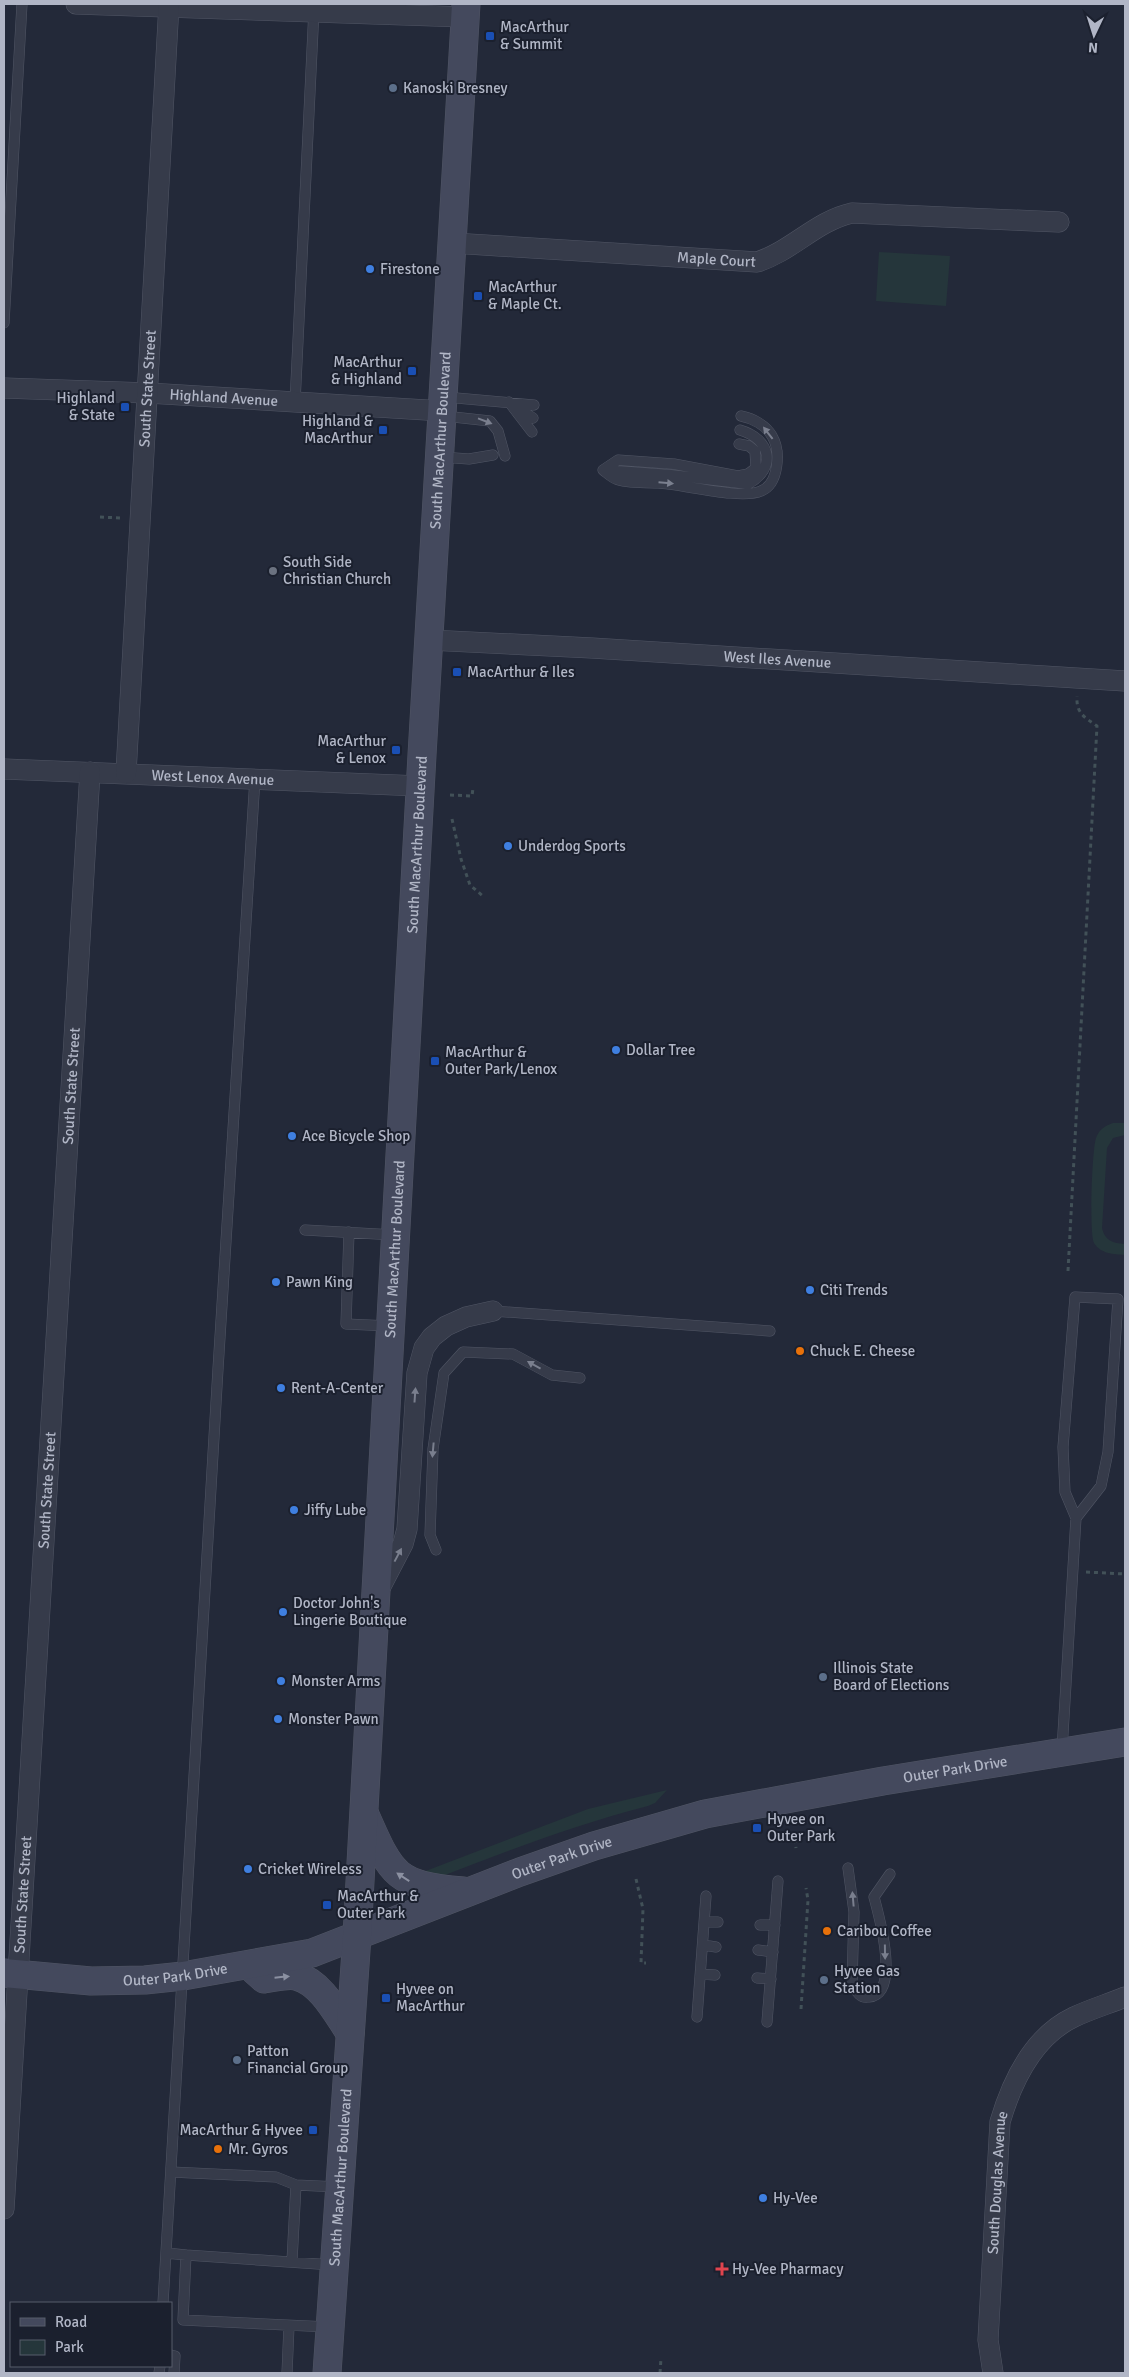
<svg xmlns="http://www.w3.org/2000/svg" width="1129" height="2377" font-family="Signika,sans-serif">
	<rect width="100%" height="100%" fill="#232939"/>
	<path fill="#25363b" d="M879,252L950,256L946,306L876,301Z
		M1113,1123H1125V1135L1113,1138L1107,1148L1102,1228C1105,1241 1113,1243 1125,1244V1255C1113,1254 1101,1254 1094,1243C1089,1234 1092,1150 1096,1138C1099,1130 1104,1126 1113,1123Z
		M667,1790L655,1803L648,1806C578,1824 512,1849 445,1875L440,1876L423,1872L588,1809Z"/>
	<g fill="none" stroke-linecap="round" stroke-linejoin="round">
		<g stroke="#515665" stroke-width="11">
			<path id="lane" d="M4,323L22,4
				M445,397L534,405
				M509,402L532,432
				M295,403L314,9
				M518,408L533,418
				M444,416L490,421L498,431L505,456
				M441,457L469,459L493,455
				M603,470C607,473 611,477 616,479C627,484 646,482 658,483C682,484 741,500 761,491C779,484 781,451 772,436C766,425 752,418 741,416
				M603,470L618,460L674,464L738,476L748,474L756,468L755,451L749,446L739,444
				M604,470L671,475L748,484C777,468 771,439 740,430
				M305,1230L395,1235
				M349,1232L346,1324L390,1326
				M493,1311L770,1331
				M436,1550L430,1535L433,1449L444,1373L463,1352L513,1354L552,1375L580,1378
				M1062,1750L1076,1518L1065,1492L1063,1447L1075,1297L1118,1299L1108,1452L1101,1486L1076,1518
				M848,1868L854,1912L852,1984C856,1991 860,1999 869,1997C901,1994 879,1916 874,1897L890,1874
				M705,1922H718
				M760,1925H775
				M703,1945L716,1947
				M758,1950L773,1952
				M701,1974L715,1975
				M757,1978L771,1979
				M697,2017L706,1896
				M767,2022L778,1881
				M171,2172L276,2177L296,2185
				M166,2253L186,2255
				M292,2261L296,2185L339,2187
				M163,2303L218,1369L255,778
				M329,2327L183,2320L186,2255L333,2265
				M171,2355L175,2356L174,2373
				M159,2373L160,2366
				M287,2373L289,2326"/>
		</g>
		<g stroke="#515665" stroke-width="21">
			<g id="street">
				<path d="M76,4L465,17"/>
				<path id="s1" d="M452,243L757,262C792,251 816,221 852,213L1059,222"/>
				<path id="s2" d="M4,388L148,393L443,411"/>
				<path id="s3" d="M429,640L592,648L1125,681"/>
				<path id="s4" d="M4,769L420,786"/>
				<path id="s5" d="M126,773L169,4"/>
				<path d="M378,1592L403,1544L407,1529L417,1373L424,1348L432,1337L446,1326L466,1317L493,1311"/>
				<path id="s6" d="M4,2209L90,772"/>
				<path id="s7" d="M993,2373L988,2340L1000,2122C1012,2081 1034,2036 1074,2017C1091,2009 1108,2004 1125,1997"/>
			</g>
		</g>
		<g stroke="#515665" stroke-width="29">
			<g id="secondary">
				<path d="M366,1817C392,1876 396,1885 463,1891"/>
				<path d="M255,1971L264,1979C273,1978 287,1974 296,1976C321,1982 337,2014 350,2033"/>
				<path id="s8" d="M4,1973L91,1981L145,1980L183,1976L312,1953L520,1872L594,1846L705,1814L883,1781L1125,1742"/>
				<path id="s9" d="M327,2373L357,1936L422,755L466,4"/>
			</g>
		</g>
		<path stroke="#425158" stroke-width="3" stroke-dasharray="4 4" stroke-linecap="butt" d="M100,517L121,518
			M450,795L472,796L473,788
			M452,819L461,859L470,885L484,897
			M1068,1271L1097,726C1084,717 1076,713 1077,696
			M1086,1572L1125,1574
			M795,1839L796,1848
			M636,1879L643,1909L641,1963H646
			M801,2009L808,1900L806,1888
			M660,2373L661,2358"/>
		<use href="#lane" stroke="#363b4a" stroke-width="10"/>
		<use href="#street" stroke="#363b4a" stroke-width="20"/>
		<use href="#secondary" stroke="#44495d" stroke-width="28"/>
	</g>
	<defs><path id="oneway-solid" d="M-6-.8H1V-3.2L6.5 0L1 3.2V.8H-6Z" transform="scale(1.25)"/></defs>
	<g fill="#7a7f8e">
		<use href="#oneway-solid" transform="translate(485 421) rotate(21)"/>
		<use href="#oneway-solid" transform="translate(768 433) rotate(-128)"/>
		<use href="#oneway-solid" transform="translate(666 483) rotate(5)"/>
		<use href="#oneway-solid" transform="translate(534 1365) rotate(-151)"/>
		<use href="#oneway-solid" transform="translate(415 1395) rotate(-86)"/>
		<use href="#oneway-solid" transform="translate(433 1450) rotate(95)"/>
		<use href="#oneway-solid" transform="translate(398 1555) rotate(-62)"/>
		<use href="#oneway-solid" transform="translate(853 1899) rotate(-95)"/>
		<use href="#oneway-solid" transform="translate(885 1952) rotate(89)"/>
	</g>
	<g fill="#8b90a1">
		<use href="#oneway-solid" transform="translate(403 1877) rotate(-147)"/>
		<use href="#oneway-solid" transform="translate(282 1977) rotate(-6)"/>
	</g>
	<g fill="#1a4fb4" stroke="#1b202e" stroke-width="2">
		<rect x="485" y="31" width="10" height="10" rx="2.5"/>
		<rect x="473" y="291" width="10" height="10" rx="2.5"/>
		<rect x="407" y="366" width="10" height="10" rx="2.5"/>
		<rect x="120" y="402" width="10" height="10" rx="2.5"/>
		<rect x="378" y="425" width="10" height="10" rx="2.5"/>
		<rect x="452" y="667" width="10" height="10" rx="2.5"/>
		<rect x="391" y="745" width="10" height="10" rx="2.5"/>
		<rect x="430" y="1056" width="10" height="10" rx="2.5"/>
		<rect x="752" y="1823" width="10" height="10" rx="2.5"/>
		<rect x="322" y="1900" width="10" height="10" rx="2.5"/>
		<rect x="381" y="1993" width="10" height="10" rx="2.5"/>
		<rect x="308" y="2125" width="10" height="10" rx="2.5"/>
	</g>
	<g fill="#5c6f8a" stroke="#1b202e" stroke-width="2">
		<circle cx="393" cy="88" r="5"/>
		<circle cx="823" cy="1677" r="5"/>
		<circle cx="824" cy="1980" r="5"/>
		<circle cx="237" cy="2060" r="5"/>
	</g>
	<g fill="#3f7fe0" stroke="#1b202e" stroke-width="2">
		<circle cx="370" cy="269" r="5"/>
		<circle cx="508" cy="846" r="5"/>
		<circle cx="616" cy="1050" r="5"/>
		<circle cx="292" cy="1136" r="5"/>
		<circle cx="276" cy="1282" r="5"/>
		<circle cx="810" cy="1290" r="5"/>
		<circle cx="281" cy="1388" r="5"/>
		<circle cx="294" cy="1510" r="5"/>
		<circle cx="283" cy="1612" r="5"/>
		<circle cx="281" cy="1681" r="5"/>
		<circle cx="278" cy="1719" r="5"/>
		<circle cx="248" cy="1869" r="5"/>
		<circle cx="763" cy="2198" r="5"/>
	</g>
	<circle fill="#6b7280" stroke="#1b202e" stroke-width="2" cx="273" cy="571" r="5"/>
	<g fill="#e8710a" stroke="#1b202e" stroke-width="2">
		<circle cx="800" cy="1351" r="5"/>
		<circle cx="827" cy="1931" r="5"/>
		<circle cx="218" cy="2149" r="5"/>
	</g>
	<path fill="#e0444e" stroke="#1b202e" stroke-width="2" d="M719.5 2261.5h5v5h5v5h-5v5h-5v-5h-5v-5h5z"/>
	<g text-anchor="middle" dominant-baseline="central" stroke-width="4" stroke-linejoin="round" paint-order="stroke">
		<g font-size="15" fill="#b1b6c6" stroke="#1b202e" text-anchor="start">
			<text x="500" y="27">MacArthur<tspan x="500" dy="17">&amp; Summit</tspan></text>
			<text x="403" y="88">Kanoski Bresney</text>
			<text x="380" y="269">Firestone</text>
			<text x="488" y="287">MacArthur<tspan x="488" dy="17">&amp; Maple Ct.</tspan></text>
			<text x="402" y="362" text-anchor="end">MacArthur<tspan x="402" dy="17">&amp; Highland</tspan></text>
			<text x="115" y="398" text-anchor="end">Highland<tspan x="115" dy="17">&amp; State</tspan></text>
			<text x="373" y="421" text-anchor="end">Highland &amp;<tspan x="373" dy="17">MacArthur</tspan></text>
			<text x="283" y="562">South Side<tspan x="283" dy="17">Christian Church</tspan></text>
			<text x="467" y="672">MacArthur &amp; Iles</text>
			<text x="386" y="741" text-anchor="end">MacArthur<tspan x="386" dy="17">&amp; Lenox</tspan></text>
			<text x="518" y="846">Underdog Sports</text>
			<text x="626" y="1050">Dollar Tree</text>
			<text x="445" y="1052">MacArthur &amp;<tspan x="445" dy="17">Outer Park/Lenox</tspan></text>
			<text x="302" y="1136">Ace Bicycle Shop</text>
			<text x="286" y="1282">Pawn King</text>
			<text x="820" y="1290">Citi Trends</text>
			<text x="810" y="1351">Chuck E. Cheese</text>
			<text x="291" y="1388">Rent-A-Center</text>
			<text x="304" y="1510">Jiffy Lube</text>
			<text x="293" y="1603">Doctor John's<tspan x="293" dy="17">Lingerie Boutique</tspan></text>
			<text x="833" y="1668">Illinois State<tspan x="833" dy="17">Board of Elections</tspan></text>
			<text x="291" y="1681">Monster Arms</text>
			<text x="288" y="1719">Monster Pawn</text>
			<text x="767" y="1819">Hyvee on<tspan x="767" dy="17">Outer Park</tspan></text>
			<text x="258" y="1869">Cricket Wireless</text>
			<text x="337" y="1896">MacArthur &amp;<tspan x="337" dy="17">Outer Park</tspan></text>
			<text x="837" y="1931">Caribou Coffee</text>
			<text x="834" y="1971">Hyvee Gas<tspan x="834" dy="17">Station</tspan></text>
			<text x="396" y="1989">Hyvee on<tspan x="396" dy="17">MacArthur</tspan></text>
			<text x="247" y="2051">Patton<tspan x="247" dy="17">Financial Group</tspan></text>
			<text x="303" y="2130" text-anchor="end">MacArthur &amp; Hyvee</text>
			<text x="228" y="2149">Mr. Gyros</text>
			<text x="773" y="2198">Hy-Vee</text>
			<text x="732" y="2269">Hy-Vee Pharmacy</text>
		</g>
		<g font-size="15" fill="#b1b6c6" stroke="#1b202e">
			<text stroke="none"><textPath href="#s1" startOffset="265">Maple Court</textPath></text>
			<text stroke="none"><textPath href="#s5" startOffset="385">South State Street</textPath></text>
			<text stroke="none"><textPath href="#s2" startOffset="220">Highland Avenue</textPath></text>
			<text stroke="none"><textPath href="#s9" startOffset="1936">South MacArthur Boulevard</textPath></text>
			<text stroke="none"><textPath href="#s3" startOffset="349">West Iles Avenue</textPath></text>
			<text stroke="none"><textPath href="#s4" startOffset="209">West Lenox Avenue</textPath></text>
			<text stroke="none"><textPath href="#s9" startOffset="1531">South MacArthur Boulevard</textPath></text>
			<text stroke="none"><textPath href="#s6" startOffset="1125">South State Street</textPath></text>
			<text stroke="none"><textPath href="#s9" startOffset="1126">South MacArthur Boulevard</textPath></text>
			<text stroke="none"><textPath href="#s6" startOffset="720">South State Street</textPath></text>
			<text stroke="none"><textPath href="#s8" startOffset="982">Outer Park Drive</textPath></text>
			<text stroke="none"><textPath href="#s8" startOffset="578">Outer Park Drive</textPath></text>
			<text stroke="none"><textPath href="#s6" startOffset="315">South State Street</textPath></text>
			<text stroke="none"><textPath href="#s8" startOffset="172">Outer Park Drive</textPath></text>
			<text stroke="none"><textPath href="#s9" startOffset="196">South MacArthur Boulevard</textPath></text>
			<text stroke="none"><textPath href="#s7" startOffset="191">South Douglas Avenue</textPath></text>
		</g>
	</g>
	<rect width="1129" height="2377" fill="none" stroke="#b1b6c6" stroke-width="10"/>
	<rect x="10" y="2302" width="162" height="65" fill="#1b202e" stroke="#575c6b"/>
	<rect x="20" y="2318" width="25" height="8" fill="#44495d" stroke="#575c6b"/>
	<text x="55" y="2327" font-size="15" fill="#b1b6c6">Road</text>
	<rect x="20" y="2340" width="25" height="15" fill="#25363b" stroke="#575c6b"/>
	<text x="55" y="2352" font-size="15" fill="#b1b6c6">Park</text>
	<g transform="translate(1094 35) rotate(184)" stroke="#1b202e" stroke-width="4" paint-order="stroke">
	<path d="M0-4L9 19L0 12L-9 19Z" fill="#b1b6c6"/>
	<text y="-8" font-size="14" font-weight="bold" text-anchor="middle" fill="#b1b6c6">N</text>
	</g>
</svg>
